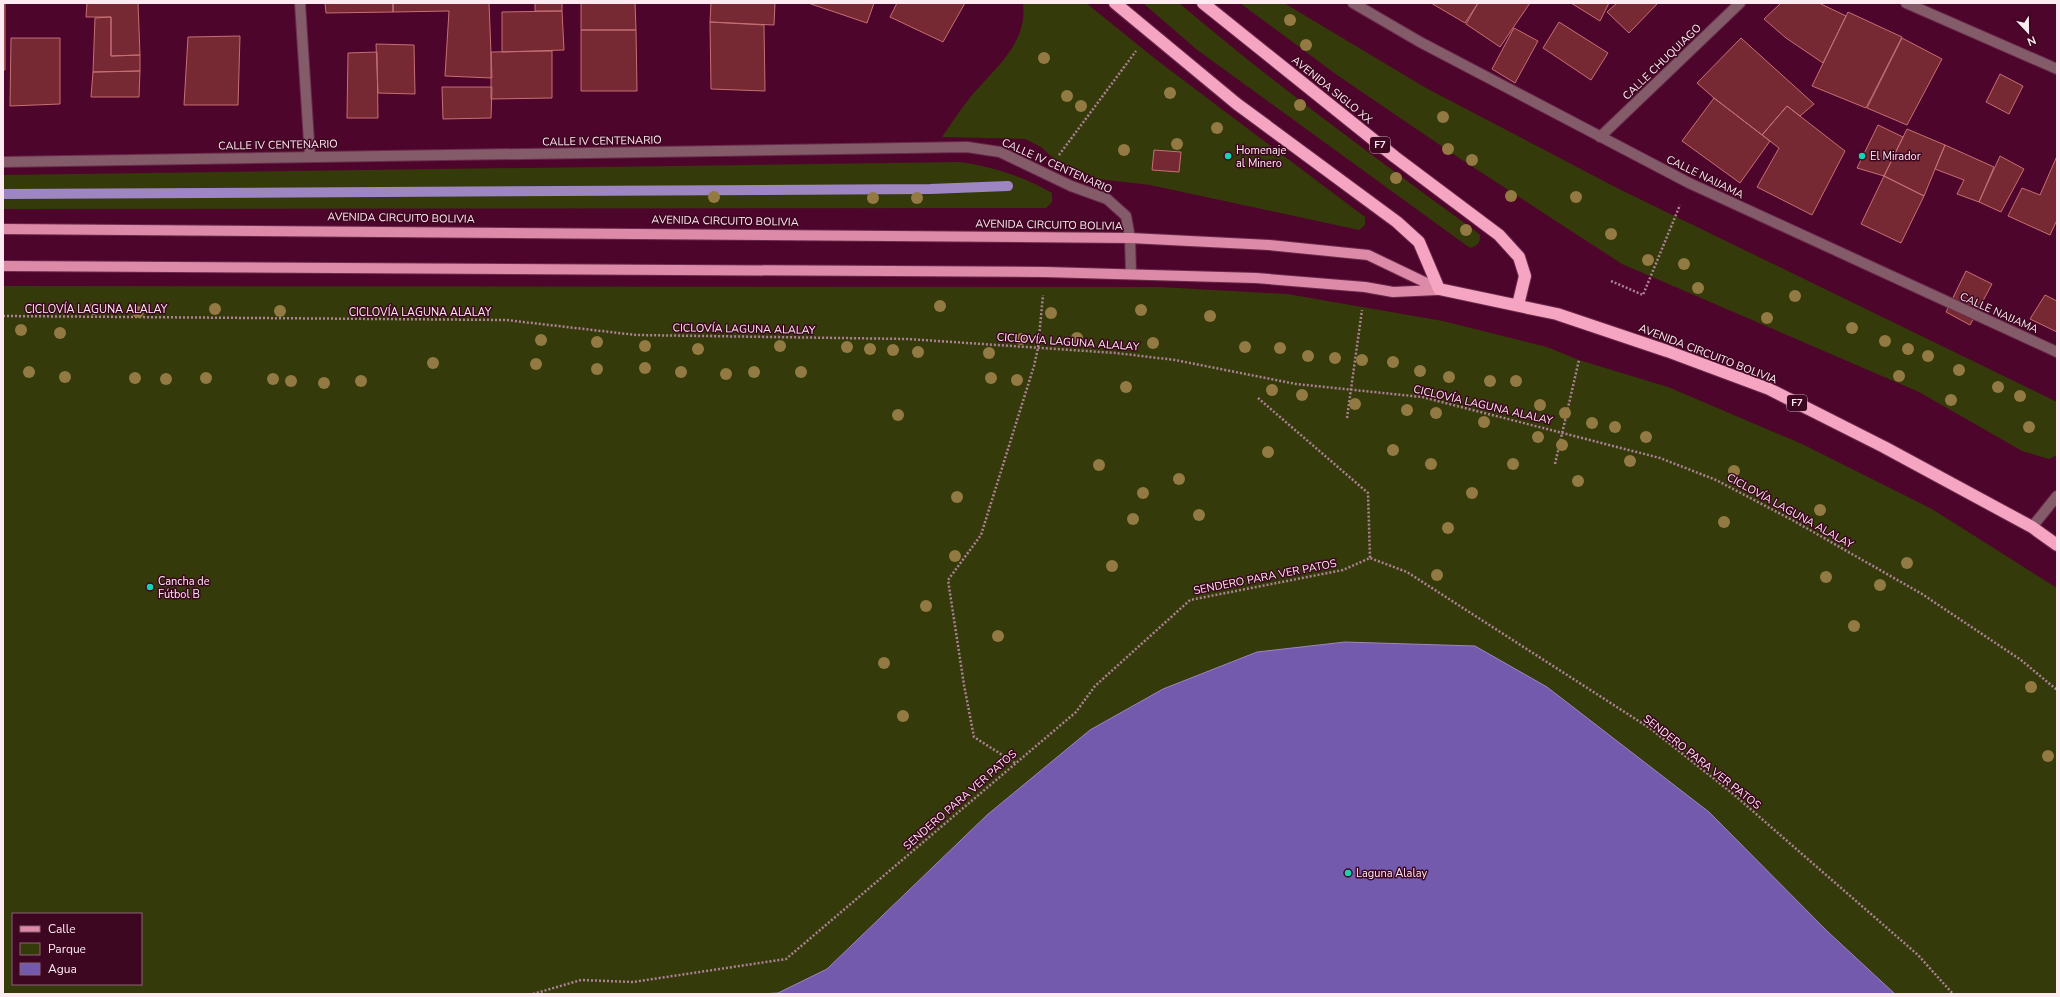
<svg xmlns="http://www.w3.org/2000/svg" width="2060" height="997" font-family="'Nunito Sans',sans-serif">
	<rect width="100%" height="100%" fill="#4e052b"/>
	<path fill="#343a0a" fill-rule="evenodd" d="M1023,3H1086L1158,61L1365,217V225L1359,230L1150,185L1098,179L1055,160L1041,147L1025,139L942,137C951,124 959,111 969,99C993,69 1028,45 1023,3Z
		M1143,3H1179C1273,83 1374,157 1474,230L1480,235C1480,244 1478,245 1470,248L1196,49Z
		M1240,3H1284L1426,88L1619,189L2057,402V455L2049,459L2022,451L1919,392L1622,264L1459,158L1337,75Z
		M960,162C994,167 1022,176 1052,193V202L1046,208L3,209V175Z
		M3,286L1160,287L1287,294L1443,321L1547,347L1579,360L1668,387L1802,444L1932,509L2057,588V994H1895L1827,931L1475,646L1345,642L1257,652L1163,689L1090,730L987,815L827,969L778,993L3,994ZM13,914H141V984H13Z"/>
	<path fill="#735aad" stroke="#9d86c1" d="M1345,642L1475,646L1547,687L1709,812L1827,931L1895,994H759L778,993L827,969L987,815L1090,730L1163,689L1257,652Z"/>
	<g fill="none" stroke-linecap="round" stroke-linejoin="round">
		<path stroke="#9d86c1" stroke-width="10" d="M3,194L930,189L1008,186"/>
	</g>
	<path fill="#762933" stroke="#c56f75" d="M3,3H5V70H3Z
		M87,3H138L140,55L111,56V17H86Z
		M325,3H393V12L326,13Z
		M393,3H489L492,78L445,76L449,11L393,12Z
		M535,3H562V11H535Z
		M581,3H635L636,30H581Z
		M711,3H775L774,25L710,22Z
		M808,3H874L867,23Z
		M897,3H965L943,42L890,17Z
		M1431,3H1478L1465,23Z
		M1478,3H1530L1500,47L1466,24Z
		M1571,3H1609L1600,21Z
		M1617,3H1658L1629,33L1607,12Z
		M1781,3H1819L1846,16L1823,63L1786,38L1764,19Z
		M562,11L564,50L502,52V12Z
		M1848,12L1902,37L1866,108L1812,86Z
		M111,17V56L140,55V71L93,72L95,18Z
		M710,22L764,25L765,91L711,89Z
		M1559,22L1608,53L1591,80L1543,48Z
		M1514,28L1538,41L1515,83L1492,69Z
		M581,30H636L637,91H581Z
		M240,36L238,105H184L188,37Z
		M11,38H60V104L10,106Z
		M1741,38L1814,104L1800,116L1787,106L1762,135L1714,98L1697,83Z
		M1902,38L1942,59L1907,125L1867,108Z
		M376,44L414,45L415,94L378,93Z
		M552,51V98L491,99V52Z
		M377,52L378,118H347L348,53Z
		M140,71L139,97H91L93,72Z
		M2000,74L2023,86L2009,114L1986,102Z
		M442,87H492L491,118L443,119Z
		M1714,98L1770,141L1740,183L1682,141Z
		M1787,106L1845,151L1812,215L1757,187L1779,148L1762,135Z
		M1878,125L1903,137L1884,176L1857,168Z
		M1907,129L1945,145L1924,196L1884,176Z
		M1945,145L1994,167L1979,202L1957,194L1964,180L1935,169Z
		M1154,150L1181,152L1179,172L1152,170Z
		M2000,156L2024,169L2001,212L1979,202Z
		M2057,156V220L2050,235L2008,216L2022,188L2040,195Z
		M1884,176L1924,196L1901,243L1861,224Z
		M1966,271L1992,284L1970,325L1946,312Z
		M2045,295L2057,301V332L2030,319Z"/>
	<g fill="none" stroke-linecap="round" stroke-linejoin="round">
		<g stroke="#6a2a4b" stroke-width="12">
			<path id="minor" d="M300,3L310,157
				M1353,3L1420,42L1689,183L2057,352
				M1906,3L2057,69
				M1600,137L1740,3
				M3,162L967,147L1000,152L1071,186L1107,199L1126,216L1130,238L1131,274
				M2032,527L2057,496"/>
		</g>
		<g stroke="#6a2a4b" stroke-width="12">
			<path id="major" d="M3,229L1130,238L1269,245L1368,255L1439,289
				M3,266L1045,272L1256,278L1365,287L1393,292L1437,290"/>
		</g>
		<g stroke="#6a2a4b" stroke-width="14">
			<path id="highway" d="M1115,3L1237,104L1397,222L1419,242L1439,289L1557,314L1667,351L1769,389L1884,447L2032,527L2057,545
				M1203,3L1395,157L1499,235L1519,257L1525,276L1518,305"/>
		</g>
		<path stroke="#ad8196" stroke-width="2.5" stroke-dasharray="2 2" stroke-linecap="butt" d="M1059,155L1136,51
			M1611,281L1643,295L1680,205
			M3,316L506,320L636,335L908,339L1116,353L1175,360L1296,384L1422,397L1660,458L1716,480L1794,521L1922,594L2021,660L2057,690
			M1258,398L1368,493L1370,558
			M1347,418L1362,310
			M1555,464L1579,360
			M1015,763L974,737L964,685L948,580L981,535L1034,366L1038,348L1043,295
			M533,994L581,980L633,982L786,959L1076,712L1095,686L1190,600L1343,570L1370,558L1407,572L1651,729L1732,793L1918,955L1953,994"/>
		<use href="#minor" stroke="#835b69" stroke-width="10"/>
		<use href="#major" stroke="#dd8aa9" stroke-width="10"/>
		<use href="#highway" stroke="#f5a4c2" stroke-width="12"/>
	</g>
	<g fill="#927a42">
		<circle cx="1290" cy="20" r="6"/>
		<circle cx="1306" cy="45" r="6"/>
		<circle cx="1044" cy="58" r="6"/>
		<circle cx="1170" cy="93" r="6"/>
		<circle cx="1067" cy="96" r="6"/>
		<circle cx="1300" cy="105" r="6"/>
		<circle cx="1081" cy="106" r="6"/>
		<circle cx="1443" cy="117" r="6"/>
		<circle cx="1217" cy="128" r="6"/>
		<circle cx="1177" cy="144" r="6"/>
		<circle cx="1448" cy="149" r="6"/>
		<circle cx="1124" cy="150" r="6"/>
		<circle cx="1472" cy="160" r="6"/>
		<circle cx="1396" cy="178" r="6"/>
		<circle cx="1511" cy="196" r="6"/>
		<circle cx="714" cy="197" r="6"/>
		<circle cx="1576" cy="197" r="6"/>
		<circle cx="873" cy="198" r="6"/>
		<circle cx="917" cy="198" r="6"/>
		<circle cx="1466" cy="230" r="6"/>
		<circle cx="1611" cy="234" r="6"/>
		<circle cx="1648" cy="260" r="6"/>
		<circle cx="1684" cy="264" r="6"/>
		<circle cx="1698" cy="288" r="6"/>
		<circle cx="1795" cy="296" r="6"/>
		<circle cx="940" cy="306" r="6"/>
		<circle cx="94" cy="309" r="6"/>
		<circle cx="215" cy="309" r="6"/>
		<circle cx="1141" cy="310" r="6"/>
		<circle cx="280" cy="311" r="6"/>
		<circle cx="138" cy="312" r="6"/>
		<circle cx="1051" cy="313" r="6"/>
		<circle cx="1210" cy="316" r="6"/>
		<circle cx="1767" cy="318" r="6"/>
		<circle cx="1852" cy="328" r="6"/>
		<circle cx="21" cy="330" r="6"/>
		<circle cx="60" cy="333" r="6"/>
		<circle cx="1077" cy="338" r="6"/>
		<circle cx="1021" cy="339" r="6"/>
		<circle cx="541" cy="340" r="6"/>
		<circle cx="1885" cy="341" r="6"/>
		<circle cx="597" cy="342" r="6"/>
		<circle cx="1153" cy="343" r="6"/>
		<circle cx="645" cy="346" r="6"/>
		<circle cx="780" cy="346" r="6"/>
		<circle cx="847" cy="347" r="6"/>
		<circle cx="1245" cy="347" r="6"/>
		<circle cx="1280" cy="348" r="6"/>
		<circle cx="698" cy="349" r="6"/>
		<circle cx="870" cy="349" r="6"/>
		<circle cx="1908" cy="349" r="6"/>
		<circle cx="893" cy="350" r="6"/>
		<circle cx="918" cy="352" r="6"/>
		<circle cx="989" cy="353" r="6"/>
		<circle cx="1308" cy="356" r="6"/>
		<circle cx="1928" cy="356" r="6"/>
		<circle cx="1335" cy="358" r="6"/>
		<circle cx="1362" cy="360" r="6"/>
		<circle cx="1393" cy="362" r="6"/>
		<circle cx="433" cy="363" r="6"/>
		<circle cx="536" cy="364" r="6"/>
		<circle cx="645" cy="368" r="6"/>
		<circle cx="597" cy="369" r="6"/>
		<circle cx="1959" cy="370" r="6"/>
		<circle cx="1420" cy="371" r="6"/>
		<circle cx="29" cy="372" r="6"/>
		<circle cx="681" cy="372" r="6"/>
		<circle cx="754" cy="372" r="6"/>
		<circle cx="801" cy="372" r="6"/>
		<circle cx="726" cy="374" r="6"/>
		<circle cx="1899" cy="376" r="6"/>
		<circle cx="65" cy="377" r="6"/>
		<circle cx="1449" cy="377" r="6"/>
		<circle cx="135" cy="378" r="6"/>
		<circle cx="206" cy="378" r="6"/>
		<circle cx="991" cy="378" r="6"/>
		<circle cx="166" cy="379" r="6"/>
		<circle cx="273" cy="379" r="6"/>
		<circle cx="1017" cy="380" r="6"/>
		<circle cx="291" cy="381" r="6"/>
		<circle cx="361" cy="381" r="6"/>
		<circle cx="1490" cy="381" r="6"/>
		<circle cx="1516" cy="381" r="6"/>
		<circle cx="324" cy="383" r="6"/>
		<circle cx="1126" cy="387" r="6"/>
		<circle cx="1998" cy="387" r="6"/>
		<circle cx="1272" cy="390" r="6"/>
		<circle cx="1302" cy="395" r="6"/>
		<circle cx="2020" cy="396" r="6"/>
		<circle cx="1951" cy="400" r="6"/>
		<circle cx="1355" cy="404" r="6"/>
		<circle cx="1540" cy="405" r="6"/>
		<circle cx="1407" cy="410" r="6"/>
		<circle cx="1436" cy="413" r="6"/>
		<circle cx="1565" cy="413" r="6"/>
		<circle cx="898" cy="415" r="6"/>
		<circle cx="1484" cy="422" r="6"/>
		<circle cx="1592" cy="423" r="6"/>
		<circle cx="1615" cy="427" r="6"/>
		<circle cx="2029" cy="427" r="6"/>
		<circle cx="1538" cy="437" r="6"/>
		<circle cx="1646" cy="437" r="6"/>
		<circle cx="1562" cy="445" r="6"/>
		<circle cx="1393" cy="450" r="6"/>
		<circle cx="1268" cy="452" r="6"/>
		<circle cx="1630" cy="461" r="6"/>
		<circle cx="1431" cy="464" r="6"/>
		<circle cx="1513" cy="464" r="6"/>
		<circle cx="1099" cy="465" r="6"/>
		<circle cx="1734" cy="471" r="6"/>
		<circle cx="1179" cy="479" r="6"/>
		<circle cx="1578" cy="481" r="6"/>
		<circle cx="1143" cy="493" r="6"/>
		<circle cx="1472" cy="493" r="6"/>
		<circle cx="957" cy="497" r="6"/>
		<circle cx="1820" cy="510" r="6"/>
		<circle cx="1199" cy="515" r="6"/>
		<circle cx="1133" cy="519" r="6"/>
		<circle cx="1724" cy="522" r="6"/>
		<circle cx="1448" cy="528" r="6"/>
		<circle cx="955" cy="556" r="6"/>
		<circle cx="1907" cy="563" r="6"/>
		<circle cx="1112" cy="566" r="6"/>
		<circle cx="1437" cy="575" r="6"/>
		<circle cx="1826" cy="577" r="6"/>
		<circle cx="1880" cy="585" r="6"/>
		<circle cx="926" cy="606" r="6"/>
		<circle cx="1854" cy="626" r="6"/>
		<circle cx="998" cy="636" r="6"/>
		<circle cx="884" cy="663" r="6"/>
		<circle cx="2031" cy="687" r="6"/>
		<circle cx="903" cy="716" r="6"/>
		<circle cx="2048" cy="756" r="6"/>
	</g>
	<g fill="#13d5b3" stroke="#3d0621" stroke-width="1.5">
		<circle cx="1228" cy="156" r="4"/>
		<circle cx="1862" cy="156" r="4"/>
		<circle cx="150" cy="587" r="4"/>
		<circle cx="1348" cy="873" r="4"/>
	</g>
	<g text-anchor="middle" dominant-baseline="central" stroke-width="3" stroke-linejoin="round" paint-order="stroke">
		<g fill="#3d0621" stroke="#c4a6b3" stroke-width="1">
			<rect x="1370" y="137" width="20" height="16" rx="3"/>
			<rect x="1787" y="395" width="20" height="16" rx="3"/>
		</g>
		<g font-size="10" font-weight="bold" fill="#feebf1">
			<text x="1380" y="145">F7</text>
			<text x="1797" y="403">F7</text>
		</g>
		<g font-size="11" fill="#feebf1" stroke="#3d0621">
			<text transform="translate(1662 62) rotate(-44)">CALLE CHUQUIAGO</text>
			<text transform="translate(1332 90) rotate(39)">AVENIDA SIGLO XX</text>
			<text transform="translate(602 141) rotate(-1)">CALLE IV CENTENARIO</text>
			<text transform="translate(278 145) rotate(-1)">CALLE IV CENTENARIO</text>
			<text transform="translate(1057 166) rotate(24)">CALLE IV CENTENARIO</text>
			<text transform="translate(1705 177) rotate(26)">CALLE NAIJAMA</text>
			<text transform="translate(401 218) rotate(1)">AVENIDA CIRCUITO BOLIVIA</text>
			<text transform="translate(725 221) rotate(1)">AVENIDA CIRCUITO BOLIVIA</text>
			<text transform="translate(1049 225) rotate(1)">AVENIDA CIRCUITO BOLIVIA</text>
			<text x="96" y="309">CICLOVÍA LAGUNA ALALAY</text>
			<text x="420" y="312">CICLOVÍA LAGUNA ALALAY</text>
			<text transform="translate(1999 313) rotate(24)">CALLE NAIJAMA</text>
			<text transform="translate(744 329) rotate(1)">CICLOVÍA LAGUNA ALALAY</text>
			<text transform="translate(1068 342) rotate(4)">CICLOVÍA LAGUNA ALALAY</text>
			<text transform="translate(1708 354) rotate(21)">AVENIDA CIRCUITO BOLIVIA</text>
			<text transform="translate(1483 405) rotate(13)">CICLOVÍA LAGUNA ALALAY</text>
			<text transform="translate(1790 511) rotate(29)">CICLOVÍA LAGUNA ALALAY</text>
			<text transform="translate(1265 577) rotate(-11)">SENDERO PARA VER PATOS</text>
			<text transform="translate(1702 762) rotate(38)">SENDERO PARA VER PATOS</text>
			<text transform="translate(960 800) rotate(-41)">SENDERO PARA VER PATOS</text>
		</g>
		<g font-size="11" fill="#feebf1" stroke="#3d0621" text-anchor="start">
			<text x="1236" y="150">Homenaje<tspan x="1236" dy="13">al Minero</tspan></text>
			<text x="1870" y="156">El Mirador</text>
			<text x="158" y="581">Cancha de<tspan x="158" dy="13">Fútbol B</tspan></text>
			<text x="1356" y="873">Laguna Alalay</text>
		</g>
	</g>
	<rect width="2060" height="997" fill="none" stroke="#feebf1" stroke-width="8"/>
	<rect x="12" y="913" width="130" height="72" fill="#3d0621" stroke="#8a6274"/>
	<rect x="20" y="926" width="20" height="6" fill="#dd8aa9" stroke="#8a6274"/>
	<text x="48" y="933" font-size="12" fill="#feebf1">Calle</text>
	<rect x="20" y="943" width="20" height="12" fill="#343a0a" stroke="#8a6274"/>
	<text x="48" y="953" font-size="12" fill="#feebf1">Parque</text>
	<rect x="20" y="963" width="20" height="12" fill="#735aad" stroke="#8a6274"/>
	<text x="48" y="973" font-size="12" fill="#feebf1">Agua</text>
	<g transform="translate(2028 32) rotate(158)" stroke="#3d0621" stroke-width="3" paint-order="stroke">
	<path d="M0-3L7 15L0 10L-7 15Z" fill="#feebf1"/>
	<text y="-6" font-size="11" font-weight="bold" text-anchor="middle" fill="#feebf1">N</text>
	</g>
</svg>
